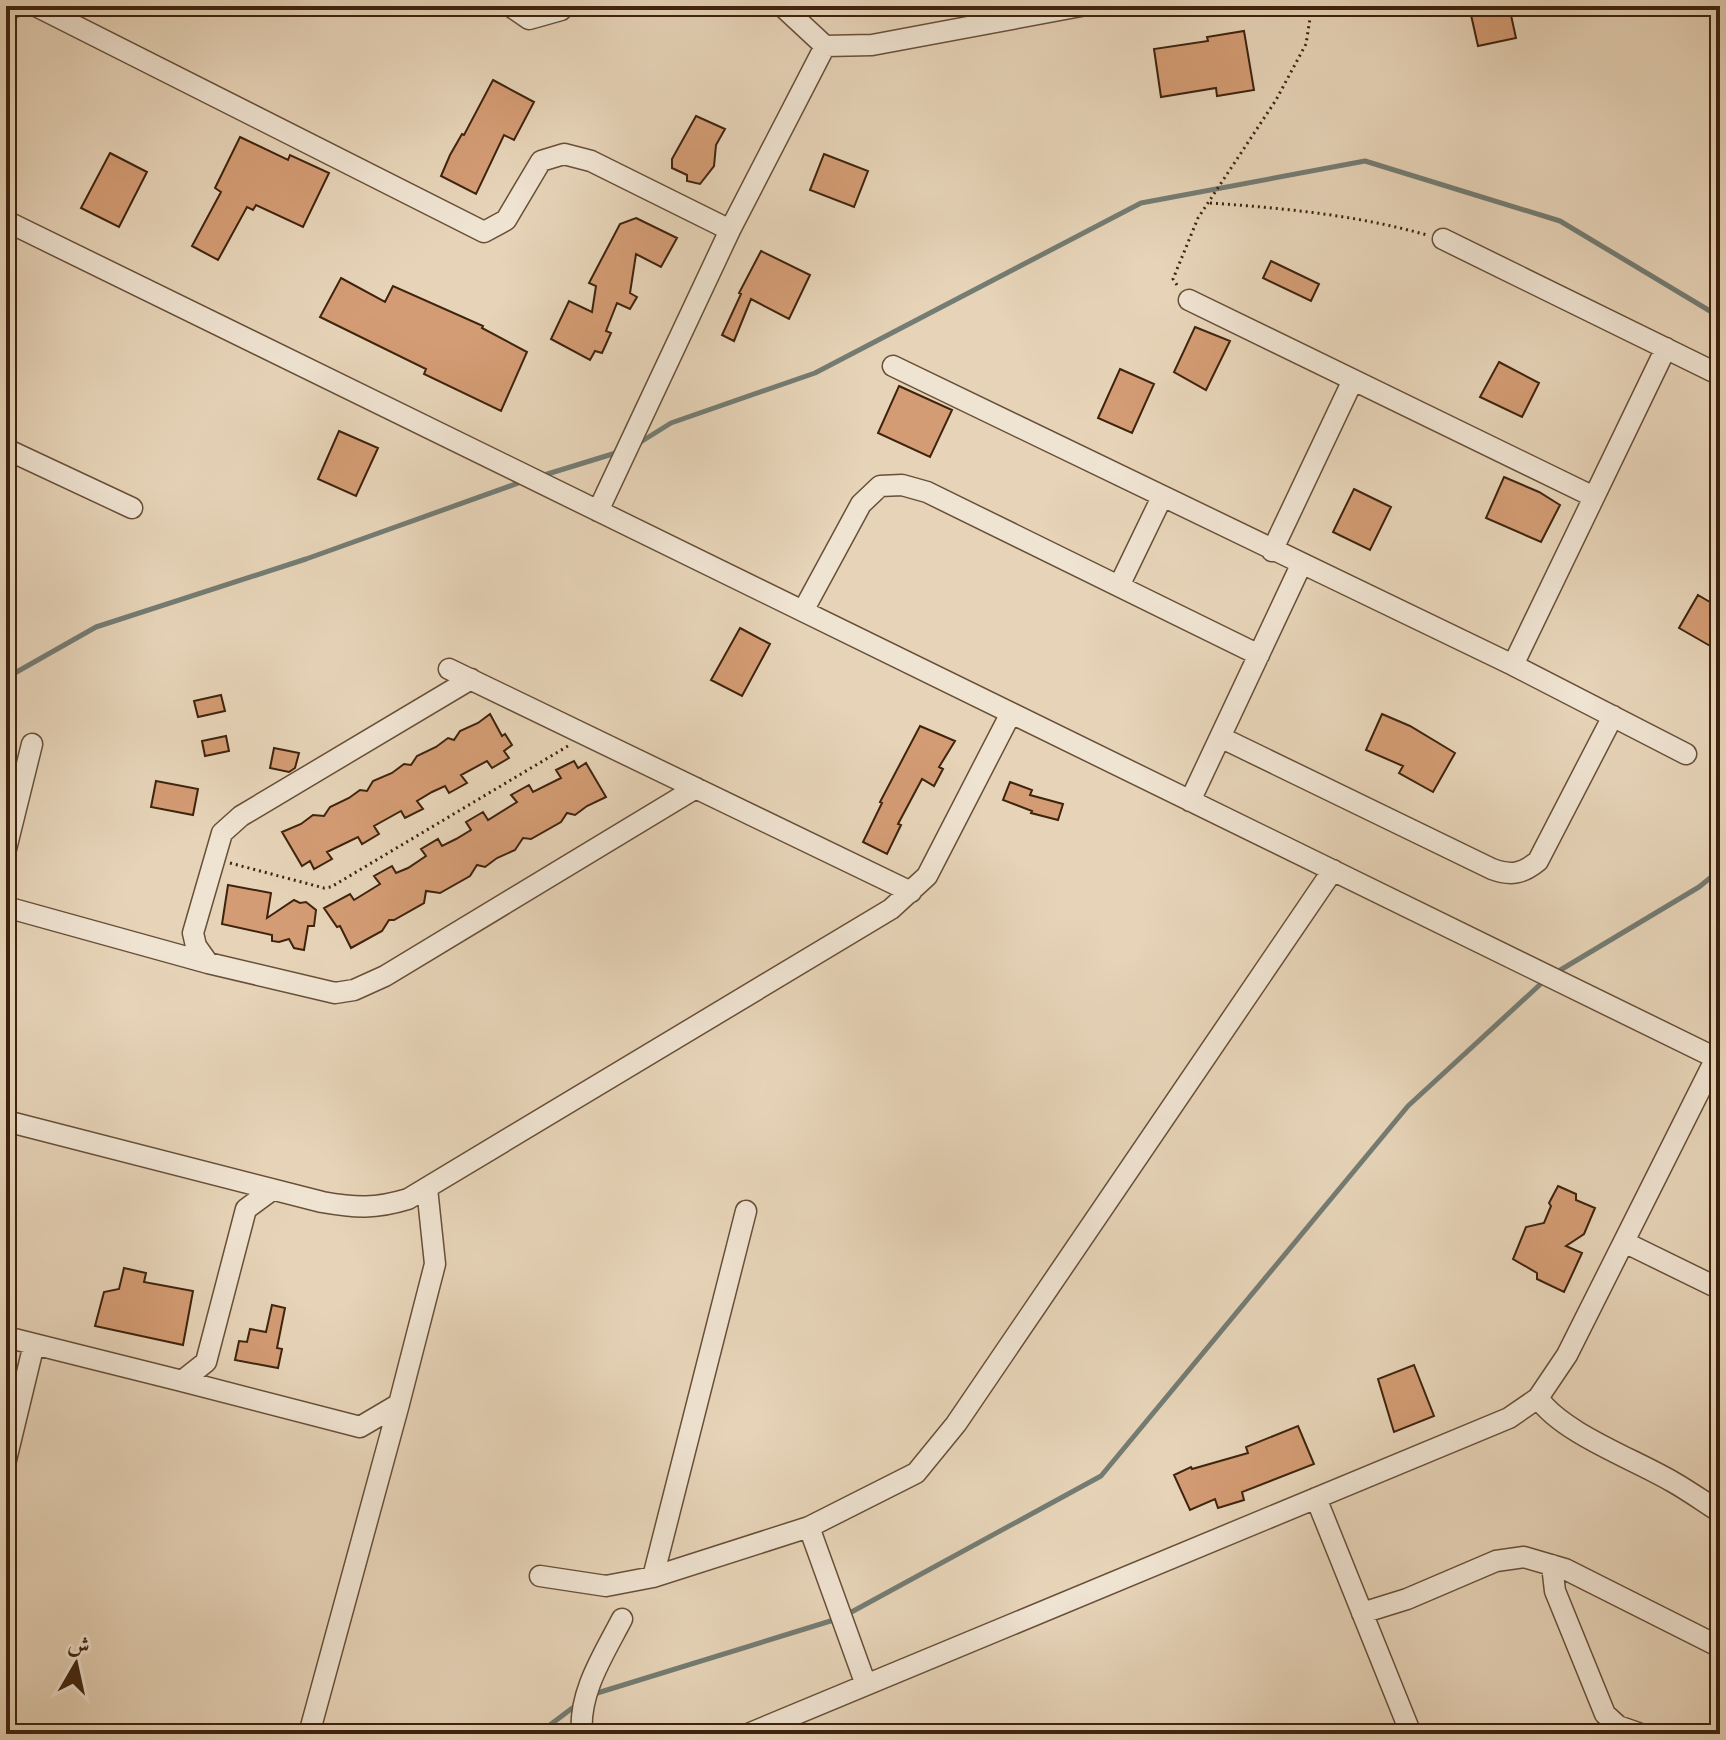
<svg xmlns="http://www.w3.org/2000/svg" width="1726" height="1740" font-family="'Sorts Mill Goudy',Amiri,serif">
	<rect width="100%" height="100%" fill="#e7d4b8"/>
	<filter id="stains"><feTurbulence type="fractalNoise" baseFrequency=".0025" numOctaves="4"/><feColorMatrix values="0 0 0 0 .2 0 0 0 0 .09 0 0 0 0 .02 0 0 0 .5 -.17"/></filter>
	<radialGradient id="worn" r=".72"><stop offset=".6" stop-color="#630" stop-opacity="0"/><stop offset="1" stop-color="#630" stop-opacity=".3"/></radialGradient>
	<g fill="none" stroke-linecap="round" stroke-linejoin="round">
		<path stroke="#747c73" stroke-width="5" d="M639,443L671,423L815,373L1141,203L1365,161L1560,221L1720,317
			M541,476L619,452
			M6,678L96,627L306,559L524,481
			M1557,972L1699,887L1720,870
			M846,1615L1101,1476L1408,1106L1545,980
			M594,1694L837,1619
			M538,1734L579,1703"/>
	</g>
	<path fill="#d49c74" stroke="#3e230e" stroke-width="2" d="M1469,6H1509L1516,38L1478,46Z
		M1244,31L1254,90L1217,96L1216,88L1161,97L1154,49L1208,41L1207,37Z
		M493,80L534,102L514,140L504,135L476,194L441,176L450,155L462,134L464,135Z
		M696,116L725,129L716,145L714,166L700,184L687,181V175L672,168V159Z
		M240,137L288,160L290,155L329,173L303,227L256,205L253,210L247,207L218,260L192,246L221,192L215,188Z
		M110,153L147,172L119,227L81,208Z
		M824,154L868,171L854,207L810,190Z
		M636,218L677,238L661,267L636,254L630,293L637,297L630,309L617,303L606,331L611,333L602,353L595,351L590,360L551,339L569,301L592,312L596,286L589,283L620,224Z
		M761,251L810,275L789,319L751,299L734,341L722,335L741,294L739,293Z
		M1271,261L1319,284L1311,301L1263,278Z
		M341,278L385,302L393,286L483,326L482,328L527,352L501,411L424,374L426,369L320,317Z
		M1195,327L1230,341L1206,390L1174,372Z
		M1499,362L1539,383L1522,417L1480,397Z
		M1120,369L1154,384L1132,433L1098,418Z
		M899,386L952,410L930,457L878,433Z
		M339,431L378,448L356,496L318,479Z
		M1504,477L1539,492L1560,505L1541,542L1486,518Z
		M1354,489L1391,507L1370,550L1333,532Z
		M1698,595L1720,608V633L1712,647L1679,628Z
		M740,628L770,644L742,696L711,680Z
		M221,695L225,711L198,717L194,701Z
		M490,714L502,736L505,734L512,745L504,751L509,758L492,768L487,761L461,775L467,783L449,793L445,786L432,792L417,801L423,809L405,818L401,811L374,826L379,834L362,844L358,837L327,852L332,859L314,869L310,861L302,866L282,832L301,824L313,815L324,816L330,807L349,798L360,790L367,791L373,781L392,773L404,764L411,765L417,756L436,747L448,738L454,740L460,731L478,723Z
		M1382,714L1410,726L1455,753L1433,792L1399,773L1403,766L1366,750Z
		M920,726L955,741L939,767L943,769L934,786L922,779L898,824L901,825L887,854L863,842L882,803L880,802Z
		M226,736L229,751L205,756L202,741Z
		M274,748L299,753L295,768L289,772L270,768Z
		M574,761L578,768L586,763L606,797L587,806L575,815L567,813L561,822L531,839L523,838L515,850L497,858L485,867L477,865L470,876L440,893L426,891L424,903L394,920H389L382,931L351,948L340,926L337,927L324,908L350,894L354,900L380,884L374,876L392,866L396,873L408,868L426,856L421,849L438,839L442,846L456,839L471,830L466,822L483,812L488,820L517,802L511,795L529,785L533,792L561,778L556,770Z
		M156,781L198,789L193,815L151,807Z
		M1010,782L1032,790L1030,795L1063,804L1058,820L1031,813L1032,811L1003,800Z
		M228,885L271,893L267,918L294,900L300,903L306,902L316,910L314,926H308L304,950L294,948L289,939L279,942L272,941V935L222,924Z
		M1558,1186L1576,1194V1200L1595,1208L1584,1234L1566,1246L1582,1253L1564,1292L1537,1279V1273L1513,1259L1526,1227L1544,1223L1551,1206L1549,1203Z
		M124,1268L146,1273L144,1282L193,1291L183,1345L95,1326L104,1292L119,1289Z
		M272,1305L285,1308L277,1348L282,1349L278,1368L235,1360L239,1341L247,1342L250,1329L266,1332Z
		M1414,1365L1434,1416L1394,1432L1378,1379Z
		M1298,1426L1314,1464L1242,1492L1244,1500L1218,1508L1215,1499L1190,1510L1174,1475L1191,1467L1192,1469L1248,1453L1246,1447Z"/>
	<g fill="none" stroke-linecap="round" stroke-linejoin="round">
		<g stroke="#684f38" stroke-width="23">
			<path id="minor" d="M36,6L484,232L506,220L541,161L564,154L591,161L730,230
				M510,6L529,19L561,10L564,6
				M782,6L825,46L872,45L1081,6
				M6,10L16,6
				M6,221L1720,1060
				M1443,239L1720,375
				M1189,300L1594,497
				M893,366L1513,665L1686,754
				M6,449L132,508
				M598,511L730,230L825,46
				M1272,551L1353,380
				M1119,586L1162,497
				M803,611L861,504L880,486L902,485L927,492L1259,655
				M1513,665L1666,348
				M449,669L911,892
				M471,679L241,816L222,833L193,933L196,946L208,963L335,993L354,990L385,976L696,788
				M1220,737L1492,869C1511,876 1522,874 1538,861L1613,716
				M1190,801L1301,565
				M6,849L32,744
				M6,907L208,963
				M6,1121L322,1202C356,1208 375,1209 408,1199L891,909L927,876L1011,713
				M1624,1242L1720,1289
				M6,1337L182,1381L206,1362L246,1209L272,1190
				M182,1381L360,1427L399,1404L435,1264L427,1188
				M1538,1398C1562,1433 1634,1459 1673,1482C1689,1491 1704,1502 1720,1512
				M6,1460L34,1344
				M1316,1498L1411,1734
				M809,1527L866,1685
				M1552,1565L1555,1591L1605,1714L1618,1726L1641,1734
				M540,1576L606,1586L653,1577L809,1527L916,1473L956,1424L1333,870
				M653,1577L746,1211
				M1362,1613L1407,1599L1496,1561L1524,1557L1565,1569L1720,1647
				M309,1734L399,1404
				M582,1734C578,1693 604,1654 622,1619
				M748,1734L1509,1418L1538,1398L1567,1355L1716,1058"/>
		</g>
		<path stroke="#3e230e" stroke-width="3" stroke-dasharray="2 4" stroke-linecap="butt" d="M1210,203C1283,208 1356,215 1427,235
			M1177,285L1173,279L1198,218L1276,100L1306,44L1312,6
			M230,863L324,888L331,887L568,746"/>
		<use href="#minor" stroke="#efe3d1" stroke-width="20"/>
	</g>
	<rect width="1726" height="1740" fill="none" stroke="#e7d4b8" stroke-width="32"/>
	<rect x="8" y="8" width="1710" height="1724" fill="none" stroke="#3e230e" stroke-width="4"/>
	<rect x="16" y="16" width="1694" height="1708" fill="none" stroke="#3e230e" stroke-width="2"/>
	<g transform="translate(76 1664) rotate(9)" stroke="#efe3d1" stroke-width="6" paint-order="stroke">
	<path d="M0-6L14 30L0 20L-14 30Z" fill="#3e230e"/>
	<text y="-12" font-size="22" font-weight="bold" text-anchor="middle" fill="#3e230e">ش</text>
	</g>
	<rect width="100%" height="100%" filter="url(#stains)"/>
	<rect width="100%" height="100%" fill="url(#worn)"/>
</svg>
